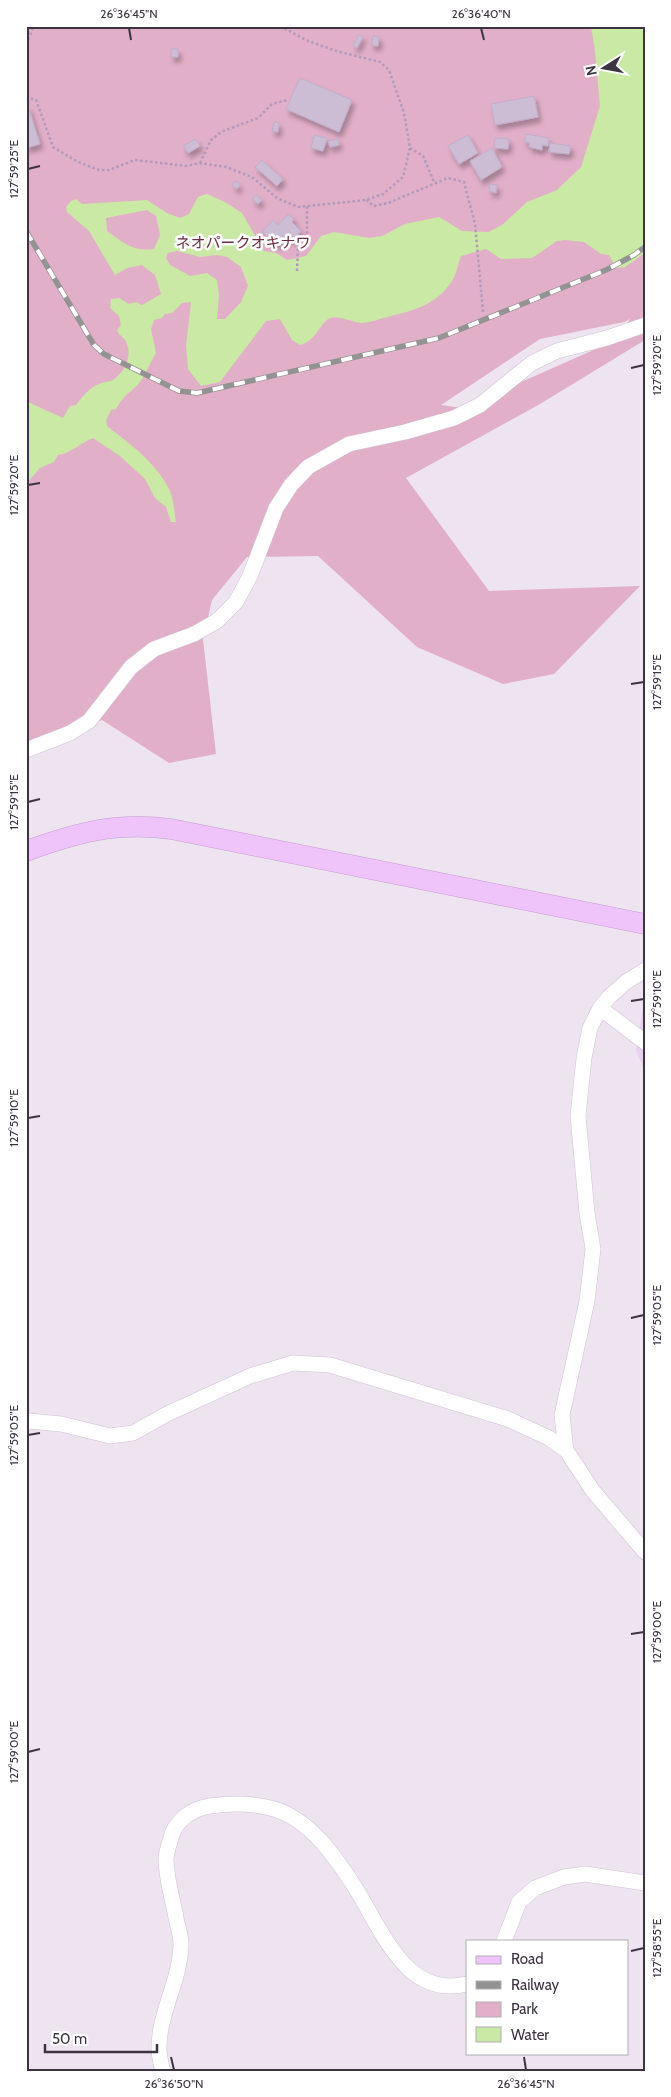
<svg xmlns="http://www.w3.org/2000/svg" width="671" height="2097" font-family="Cabin,'Noto Sans JP',sans-serif">
	<defs>
		<filter id="shadow"><feDropShadow dx="3" dy="5" stdDeviation="2.5" flood-color="#0004"/></filter>
	</defs>
	<rect width="100%" height="100%" fill="#ede4f0"/>
	<path fill="#e5d0f1" d="M644,1001H645V1072L636,1050Z"/>
	<path fill="#e2afc8" fill-rule="evenodd" d="M26,26H645V340L540,404L406,478L489,591L640,586L554,674L503,684L417,647L318,556L247,557L212,600L203,639L216,754L169,763L102,720L26,746ZM630,319L614,341L462,408L441,405L540,339L624,322Z"/>
	<path fill="#c9e9a4" fill-rule="evenodd" d="M591,26H645V253L625,267L616,268L609,255L601,254L584,242L565,240L557,241L532,258L501,259L486,249L461,256C458,263 457,273 452,281C437,304 416,310 391,316C382,318 370,323 361,323C351,322 342,316 331,318C321,320 316,342 300,345L292,340L280,319L266,321L220,382L201,386L188,369L186,346L191,302L182,303L172,313L165,314L162,318L154,320L151,329L156,353L155,355C151,361 144,378 141,381C131,393 125,393 116,409L111,410L106,421L107,426C130,444 157,463 170,491C174,500 174,512 176,522H171L166,507L155,498L145,479L120,456L93,438C80,443 72,453 58,455L54,462L40,468L26,484V401L63,418L70,406L76,405C82,397 89,388 99,384C103,382 109,382 113,380C125,372 133,355 126,342C124,337 119,336 117,330L121,325L119,316L110,308L111,299L119,298L129,304L136,302L142,305L161,294L155,275L142,265L127,268L115,275L89,231L67,212L66,207L71,201L76,199L82,204L147,200L167,213L180,218L189,214L198,197L207,194L225,202L242,213L264,251L276,253L287,260L306,256L321,236L334,232L369,238L382,236L405,224L439,217L462,231L489,232L502,225L527,202L557,190L581,167L600,106L595,51ZM147,210L156,216L160,235L154,249C133,252 124,243 107,231L106,218ZM177,251L200,257L216,255L227,257L241,267L248,286L241,302L225,319H217L219,295L217,280L207,273L190,276L170,265L166,258L168,253Z"/>
	<path fill="#ccbdd4" stroke="#c1aecb" filter="url(#shadow)" d="M359,34L363,37L357,48L353,46Z
		M373,36L379,37L378,46L371,45Z
		M171,49H178V57H171Z
		M300,78L352,100L339,132L286,109Z
		M534,96L538,117L495,125L491,104Z
		M28,106L40,144L26,148V107Z
		M274,122L279,123L278,132L272,131Z
		M526,134L549,138L548,146L542,145V150L529,147L530,143L524,142Z
		M314,135L327,138L323,151L311,148Z
		M468,135L478,153L459,164L448,146Z
		M495,138L509,139L508,149L494,148Z
		M196,139L200,146L188,153L183,146Z
		M338,139L339,145L330,147L328,141Z
		M550,143L571,146L569,154L549,152Z
		M492,148L502,167L481,180L470,161Z
		M262,160L283,179L277,186L255,167Z
		M235,181L240,185L237,189L232,185Z
		M490,184L497,185L496,193L489,191Z
		M256,195L262,200L258,204L252,199Z
		M288,214L294,219L292,222L301,231L293,240L285,236L277,245L262,232L273,220L278,225Z"/>
	<g fill="none" stroke-linecap="round" stroke-linejoin="round">
		<g stroke="#d0c1d6" stroke-width="16">
			<path id="street" d="M26,750L70,733L89,721L131,667L154,649L194,634L217,621L236,602L250,576L276,508L291,485L308,467L349,444L405,432L454,418L480,405L532,363L557,351L607,338L645,325
				M600,1008L645,1042
				M26,1423L29,1421L61,1424L110,1436L133,1433L167,1414L250,1376L293,1363L330,1365L508,1419L549,1438L566,1450L593,1491L645,1552
				M566,1450L562,1415L587,1301L593,1249L587,1213L578,1116L584,1058L590,1028L600,1008L609,997L626,982L645,970
				M504,1941L519,1902L535,1888L564,1877L585,1874L645,1883
				M163,2071C161,2064 159,2056 159,2048C159,2013 180,1981 181,1945C181,1938 179,1930 177,1923C174,1903 166,1879 166,1859C166,1853 169,1846 170,1841C174,1821 191,1809 210,1806C231,1803 253,1803 274,1809C311,1820 337,1859 356,1889C382,1930 406,1999 467,1984"/>
		</g>
		<g stroke="#c79bd3" stroke-width="21">
			<path id="secondary" d="M26,851C79,832 115,822 171,829L645,924"/>
		</g>
		<path stroke="#b19abb" stroke-width="2.5" stroke-dasharray="2.5 2.5" stroke-linecap="butt" d="M26,44L34,26
			M26,97L36,100L53,147L78,162L99,170H109L135,160L186,166L200,163L226,167L252,177L277,198L298,207L366,200L383,194L403,177L410,148L404,113L389,70L380,62L336,51L308,41L280,26
			M410,148L423,156L434,182
			M200,163L211,140L221,132L258,118L272,104L288,100
			M366,200L374,206L388,203L448,178L464,182L475,224L483,312
			M297,271L298,246L307,232V205"/>
		<use href="#street" stroke="#fff" stroke-width="15"/>
		<use href="#secondary" stroke="#efc4fa" stroke-width="20"/>
		<g stroke="#939393" stroke-width="5.5">
			<path id="rail" d="M26,231L94,345L104,354L179,391L197,393L439,338L606,270L634,255L645,247"/>
		</g>
		<use href="#rail" stroke="#fff" stroke-width="4" stroke-dasharray="11" stroke-linecap="butt"/>
	</g>
	<path fill="none" stroke="#3d3442" stroke-width="2" d="M129,28L131,40M481,28L484,40M28,169L40,166M631,368L644,365M28,485L40,483M631,684L644,682M28,802L40,799M631,1001L644,999M28,1118L40,1116M631,1318L644,1315M28,1435L40,1433M631,1634L644,1632M28,1752L40,1749M631,1951L644,1948M171,2057L174,2070M524,2057L526,2070"/>
	<g text-anchor="middle" dominant-baseline="central" stroke-width="5" stroke-linejoin="round" paint-order="stroke">
		<g font-size="15" fill="#6e2d42" stroke="#fff">
			<text x="243" y="243">ネオパークオキナワ</text>
		</g>
	</g>
	<rect width="671" height="2097" fill="none" stroke="#ffffff" stroke-width="55"/>
	<rect x="466" y="1940" width="162" height="115" fill="#ffffff" stroke="#b1aeb3"/>
	<rect x="476" y="1956" width="25" height="8" fill="#efc4fa" stroke="#b1aeb3"/>
	<text x="511" y="1964" font-size="15" fill="#3d3442">Road</text>
	<rect x="476" y="1981" width="25" height="8" fill="#939393" stroke="#b1aeb3"/>
	<text x="511" y="1990" font-size="15" fill="#3d3442">Railway</text>
	<rect x="476" y="2002" width="25" height="15" fill="#e2afc8" stroke="#b1aeb3"/>
	<text x="511" y="2014" font-size="15" fill="#3d3442">Park</text>
	<rect x="476" y="2027" width="25" height="15" fill="#c9e9a4" stroke="#b1aeb3"/>
	<text x="511" y="2040" font-size="15" fill="#3d3442">Water</text>
	<g transform="translate(604 68) rotate(259)" stroke="#ffffff" stroke-width="4" paint-order="stroke">
	<path d="M0-4L9 19L0 12L-9 19Z" fill="#3d3442"/>
	<text y="-8" font-size="14" font-weight="bold" text-anchor="middle" fill="#3d3442">N</text>
	</g>
	<path d="M45 2044v8h112v-8" fill="none" stroke="#3d3442" stroke-width="2.5"/>
	<text x="52" y="2044" font-size="15" fill="#3d3442" stroke="#ffffff" stroke-width="4" paint-order="stroke">50 m</text>
	<rect x="28" y="28" width="616" height="2042" fill="none" stroke="#3d3442" stroke-width="2"/>
	<g font-size="12" text-anchor="middle" fill="#3d3442">
		<text x="129" y="18">26°36'45"N</text>
		<text x="481" y="18">26°36'40"N</text>
		<text transform="translate(14 169) rotate(-90)" y="4">127°59'25"E</text>
		<text transform="translate(657 365) rotate(-90)" y="4">127°59'20"E</text>
		<text transform="translate(14 485) rotate(-90)" y="4">127°59'20"E</text>
		<text transform="translate(657 682) rotate(-90)" y="4">127°59'15"E</text>
		<text transform="translate(14 802) rotate(-90)" y="4">127°59'15"E</text>
		<text transform="translate(657 999) rotate(-90)" y="4">127°59'10"E</text>
		<text transform="translate(14 1118) rotate(-90)" y="4">127°59'10"E</text>
		<text transform="translate(657 1315) rotate(-90)" y="4">127°59'05"E</text>
		<text transform="translate(14 1435) rotate(-90)" y="4">127°59'05"E</text>
		<text transform="translate(657 1632) rotate(-90)" y="4">127°59'00"E</text>
		<text transform="translate(14 1752) rotate(-90)" y="4">127°59'00"E</text>
		<text transform="translate(657 1948) rotate(-90)" y="4">127°58'55"E</text>
		<text x="174" y="2088">26°36'50"N</text>
		<text x="526" y="2088">26°36'45"N</text>
	</g>
</svg>
